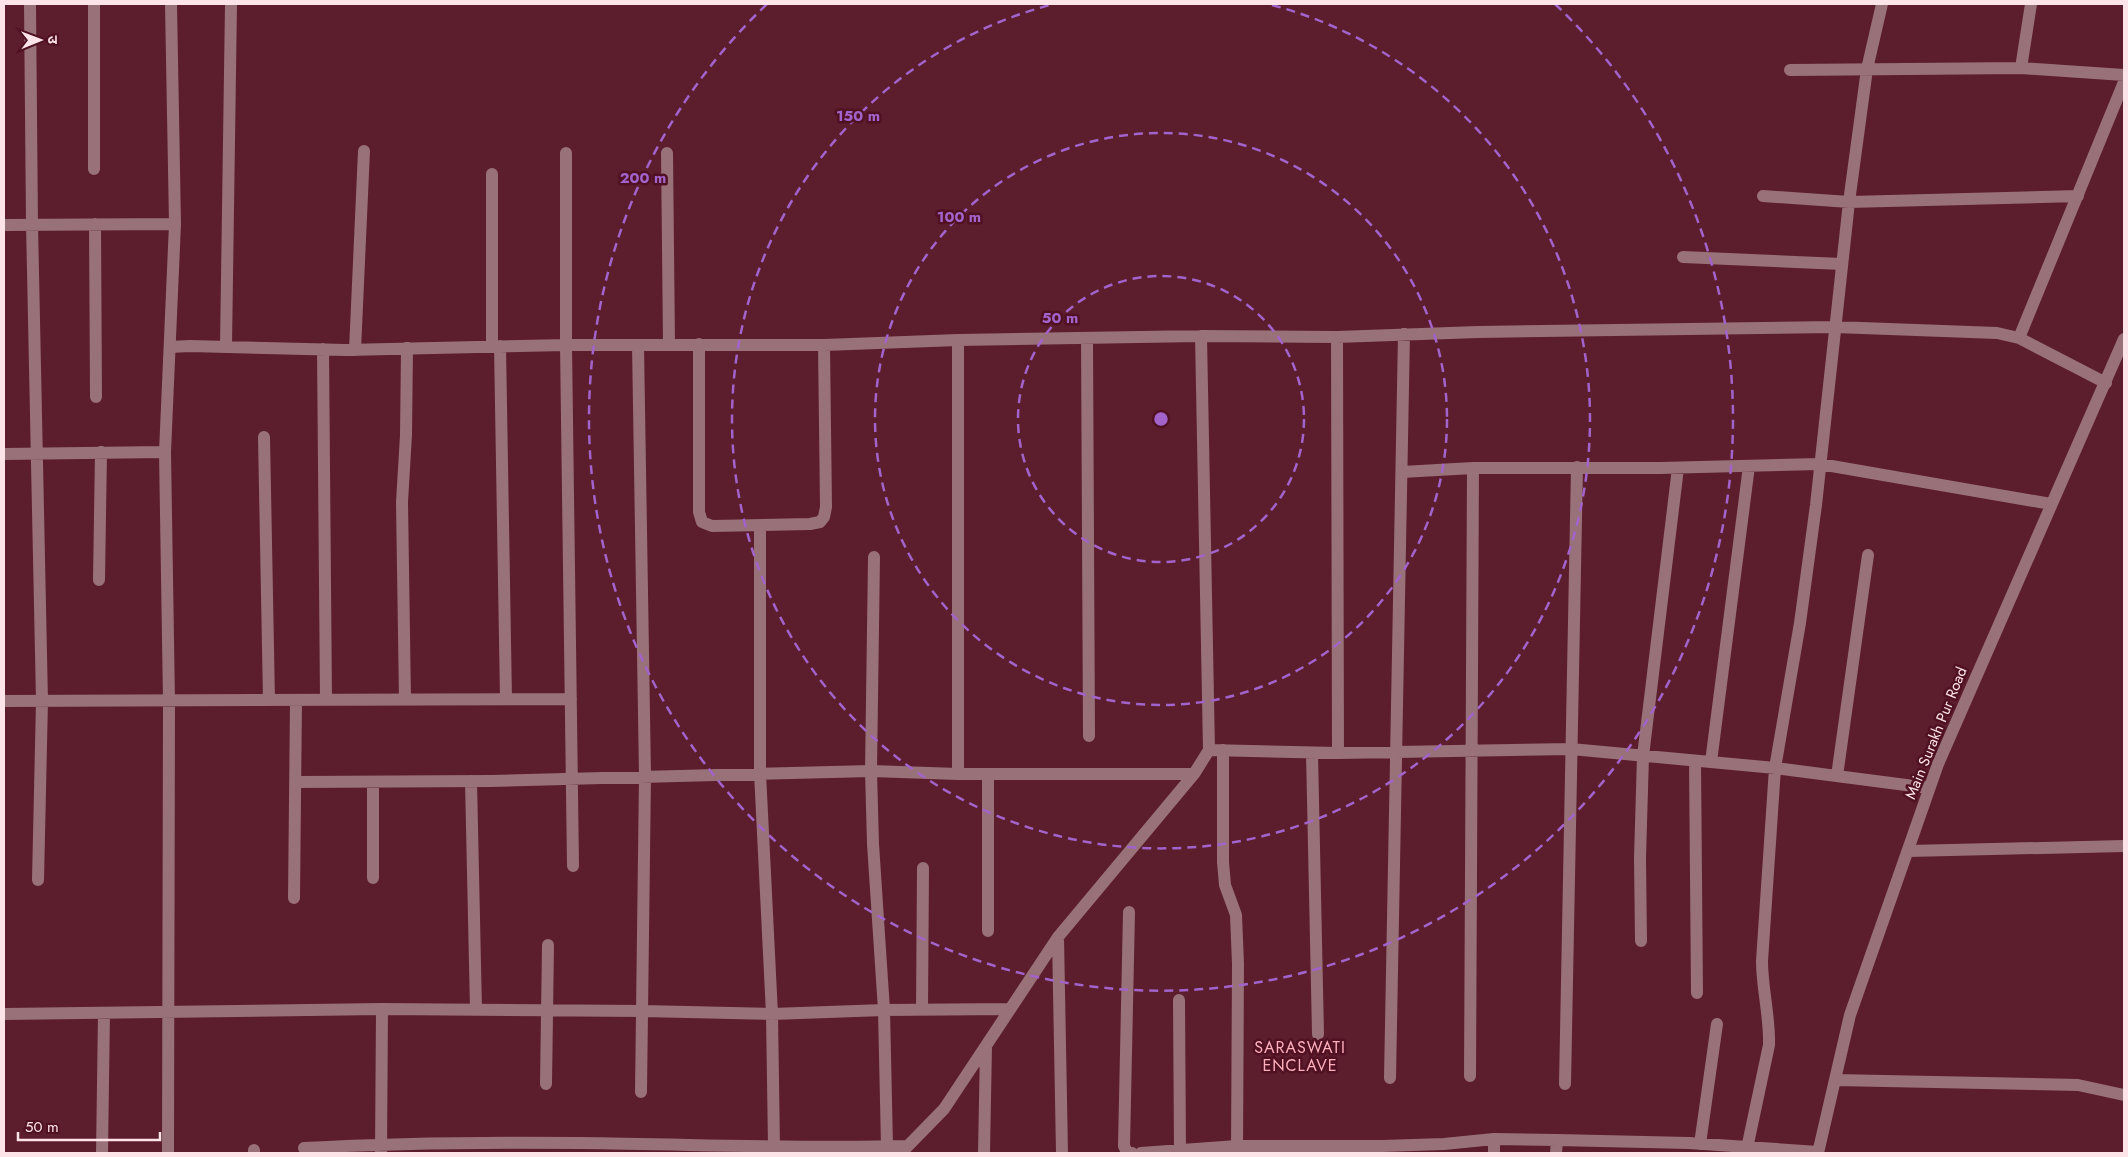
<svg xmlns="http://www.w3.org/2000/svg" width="2128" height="1157" font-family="Jost,'Noto Sans Devanagari',sans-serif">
	<rect width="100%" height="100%" fill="#5c1d2d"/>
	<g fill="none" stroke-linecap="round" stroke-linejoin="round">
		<path stroke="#997178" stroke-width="12" d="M30,4L32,224L42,701L38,880
			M94,4V169
			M2021,68L2031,4
			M1790,70L2021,68L2124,75
			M566,153V345L573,866
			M667,153L669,344
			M492,174V346
			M1763,196L1849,202L2078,196
			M95,224L96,397
			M4,225L175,224
			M1683,257L1842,264
			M1337,337L1338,753
			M1087,338L1089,736
			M2019,338L2124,82
			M958,340V774
			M699,344V512L702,522L712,526L810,524L820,522L824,517L826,507L824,345
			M638,345L645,776L641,1092
			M226,346L231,4
			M500,346L506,699
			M170,347L190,346L346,350L566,345H824L958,340L1201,336L1337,337L1478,332L1835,327L1997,333L2019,338L2106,383
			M323,349L326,700
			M355,350L364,151
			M264,437L269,700
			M4,454L165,452
			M1402,472L1473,468H1660L1820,464L2051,504
			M760,526V773L772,1014L774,1147
			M874,557L871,771L873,844L884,1010L887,1146
			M99,580L101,452
			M405,700L402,502L406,435L407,348
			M4,701L571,699
			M1209,750L1338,753L1571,749L1775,768L1929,788
			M1223,750V862L1225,885L1236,915L1238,964L1237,1153
			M1312,753L1318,1034
			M1695,761L1697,993
			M1711,762L1749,466
			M1837,776L1868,555
			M471,781L476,1010
			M295,782L491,781L871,771L958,774H1194
			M373,783V878
			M1908,851L2124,846
			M294,898L296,700
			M1129,912L1124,1146L1127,1152L1132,1153
			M988,931V774
			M1058,937L1062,1153
			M1641,941L1640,858L1643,756L1678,468
			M1179,1000L1180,1151
			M922,1010L923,868
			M4,1014L382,1009L643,1011L772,1014L884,1010L1010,1009
			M1470,1076L1473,468
			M1390,1078L1404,334
			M1835,1080L2078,1085L2124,1095
			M546,1084L548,945
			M1565,1084L1577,467
			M1494,1139V1153
			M1700,1144L1717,1024
			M304,1148C396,1143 488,1142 580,1143C689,1144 799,1149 908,1146
			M102,1153L104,1013
			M168,1153L169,701L165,452L175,224L171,4
			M254,1153V1150
			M381,1153L382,1009
			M901,1153L944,1109L1058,937L1194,774L1209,750L1201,336
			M984,1153L986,1046
			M1141,1153L1237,1146H1382L1444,1144L1494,1139L1557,1140
			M1556,1153L1557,1140L1689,1143L1818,1152
			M1746,1153L1769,1045C1770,1017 1762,989 1762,961L1775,768L1800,623L1816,505L1849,202L1867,69L1882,4
			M1818,1153L1850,1015L1938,764L2124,339"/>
	</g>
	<g fill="none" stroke="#a263cb" stroke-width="2.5" stroke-dasharray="9 6">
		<circle cx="1161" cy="419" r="143"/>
		<circle cx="1161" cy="419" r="286"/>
		<path d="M1272 5A429 429 0 1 1 1050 5"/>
		<path d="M1555 4A572 572 0 1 1 767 4"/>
	</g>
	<g text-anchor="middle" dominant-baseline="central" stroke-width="5" stroke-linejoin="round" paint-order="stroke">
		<g font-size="15" fill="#fde4e8" stroke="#501123">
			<text transform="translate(1936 733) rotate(-68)">Main Surakh Pur Road</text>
		</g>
		<g font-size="16" letter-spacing="1" fill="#feb0bd" stroke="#501123">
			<text x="1300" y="1047">SARASWATI<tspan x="1300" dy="18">ENCLAVE</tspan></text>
		</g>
	</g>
	<circle cx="1161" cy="419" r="8" fill="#a263cb" stroke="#501123" stroke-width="2.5"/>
	<g font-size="15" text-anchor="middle" font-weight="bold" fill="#a263cb" stroke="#501123" stroke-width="5" stroke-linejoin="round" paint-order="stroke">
		<text x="858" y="121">150 m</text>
		<text x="643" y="183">200 m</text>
		<text x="959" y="222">100 m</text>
		<text x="1060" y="323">50 m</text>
	</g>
	<rect width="2128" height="1157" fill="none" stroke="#fde4e8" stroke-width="10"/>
	<g transform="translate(40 40) rotate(89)" stroke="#501123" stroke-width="4" paint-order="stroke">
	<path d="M0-4L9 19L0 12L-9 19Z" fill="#fde4e8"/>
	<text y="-8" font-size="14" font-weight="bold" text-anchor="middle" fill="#fde4e8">उ</text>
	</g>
	<path d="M18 1132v8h142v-8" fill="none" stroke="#fde4e8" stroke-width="2.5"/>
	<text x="25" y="1132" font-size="15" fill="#fde4e8" stroke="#501123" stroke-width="4" paint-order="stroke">50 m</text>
</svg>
